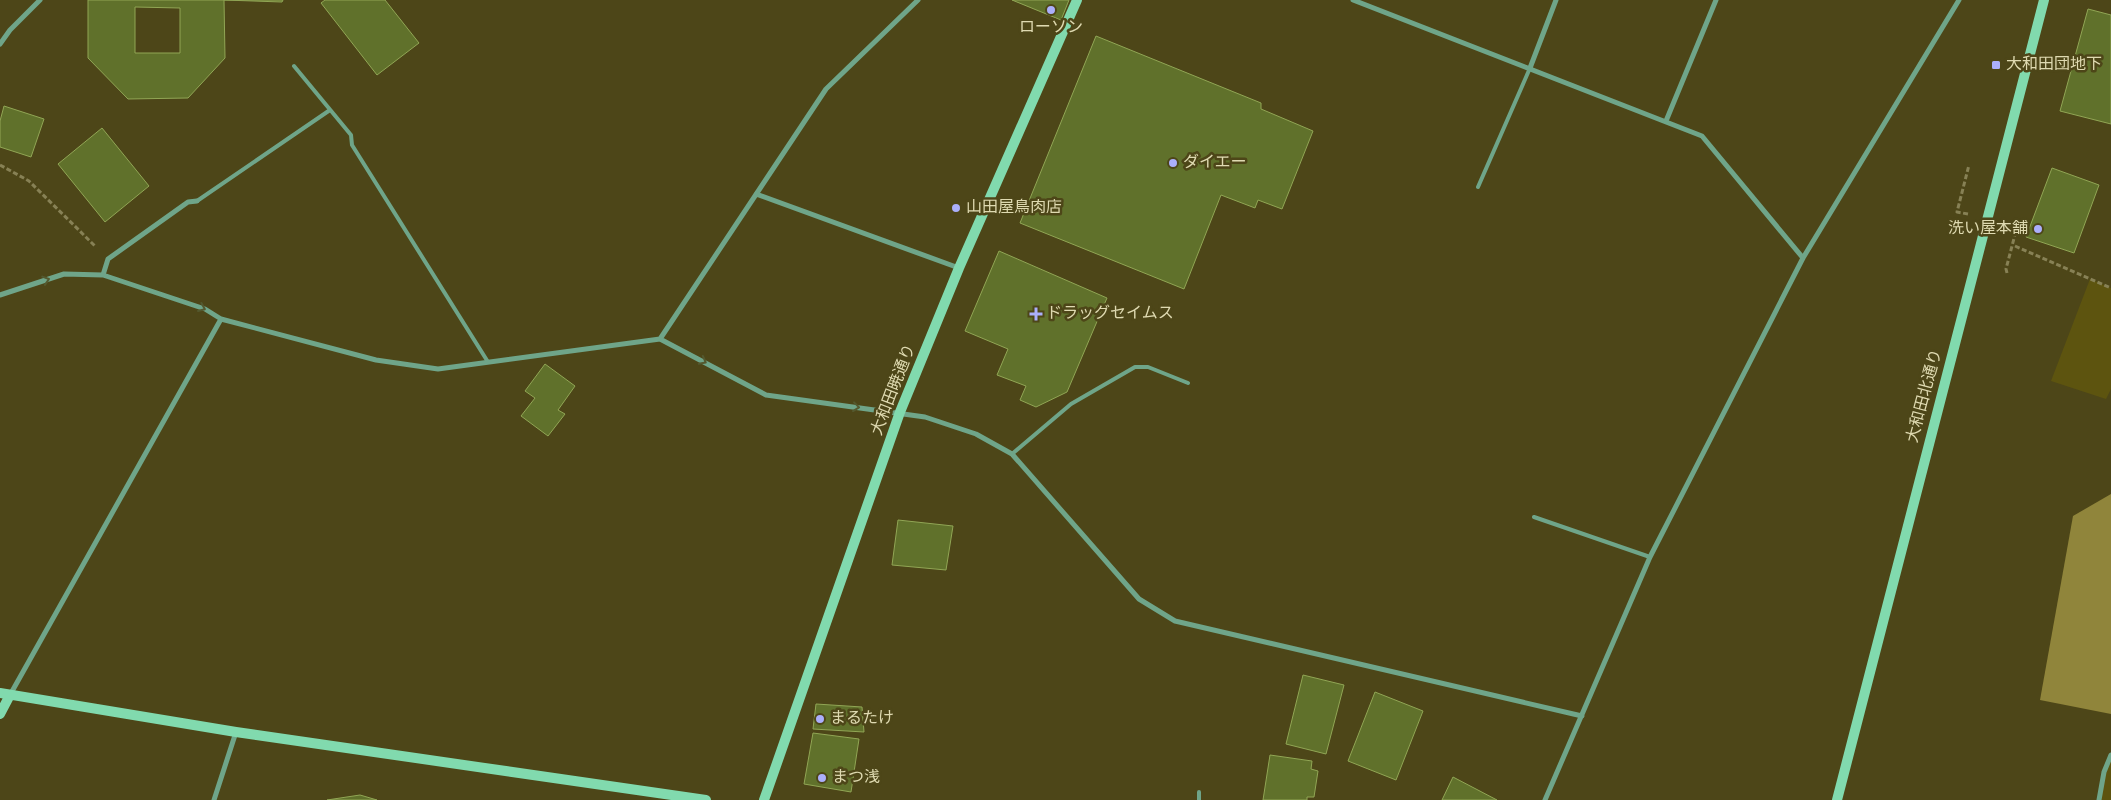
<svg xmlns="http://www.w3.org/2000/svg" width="2111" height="800" font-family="Overpass,'Noto Sans JP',sans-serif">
	<rect width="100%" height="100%" fill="#4d4618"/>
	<path fill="#5d540f" d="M2090,279L2111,288V389L2106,399L2051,381Z
		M2111,755V800H2099Z"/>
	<path fill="#90853b" d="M2111,494V714L2040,700L2073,516Z"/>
	<path fill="#60712b" stroke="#91a655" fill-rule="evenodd" d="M88,0H224L225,58L188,98L128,99L88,58ZM135,7L180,8V53H135Z
		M224,0H283L282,2Z
		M325,0H385L419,43L377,75L321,3Z
		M1012,0H1069L1061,20Z
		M2088,9L2111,15V124L2060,111Z
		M1096,36L1261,103V109L1313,131L1282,209L1258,200L1255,208L1221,195L1184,289L1020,223Z
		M4,106L44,119L31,157L0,147V121Z
		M102,128L149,186L105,222L58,164Z
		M2052,168L2099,185L2074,253L2026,237Z
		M999,251L1107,298L1067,392L1036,407L1020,400L1026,386L997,375L1008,349L965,331Z
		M545,364L575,386L558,410L565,414L548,436L521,416L535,398L525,391Z
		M898,520L953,526L946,570L892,565Z
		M1303,675L1344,685L1326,754L1286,744Z
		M1375,692L1423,711L1396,780L1348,761Z
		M816,704L862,707L864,732L813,729Z
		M813,733L859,739L851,792L804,784Z
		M1270,755L1312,761L1311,769L1318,771L1314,797H1307V800H1263Z
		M1453,777L1497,800H1442Z
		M360,795L377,800H327Z"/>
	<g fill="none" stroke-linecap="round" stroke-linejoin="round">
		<path stroke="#878155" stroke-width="3" stroke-dasharray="5 2.5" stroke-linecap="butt" d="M0,165L29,181L95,246
			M1968,214L1957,212L1969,165
			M2015,246L2111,288
			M2007,273L2006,269L2017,227L2008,224"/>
		<path stroke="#6fa589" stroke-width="4" d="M294,66L351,135L352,145L488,362
			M1478,187L1530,68
			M197,201L330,110
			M1012,454L1071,404L1135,367H1148L1188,383
			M1534,517L1650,557
			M1199,800V792"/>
		<path stroke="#6fa589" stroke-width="5" d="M1353,0L1702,136L1803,258
			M0,44L10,30L40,0
			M1530,68L1556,0
			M1666,121L1716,0
			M756,194L959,268
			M103,275L108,259L188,202L197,201
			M0,295L64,274L103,275L205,309L221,319L376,360L438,369L660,339L766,395L925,417L976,434L1012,454L1139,599L1175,621L1582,716
			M660,339L826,89L918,0
			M10,695L221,319
			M214,800L236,732
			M1545,800L1650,557L1803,258L1959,0
			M2099,800L2104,772L2111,755"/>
		<path stroke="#81daae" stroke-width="10" d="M0,693L236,732L706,800
			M0,714L10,695
			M764,800L900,412L959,268L1077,0
			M1837,800L2044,0"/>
	</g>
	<defs><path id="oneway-chevron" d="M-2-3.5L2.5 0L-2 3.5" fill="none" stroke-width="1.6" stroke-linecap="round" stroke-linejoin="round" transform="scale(1.25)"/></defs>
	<g stroke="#54592f">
		<use href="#oneway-chevron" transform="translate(46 280) rotate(-18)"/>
		<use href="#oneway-chevron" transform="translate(202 308) rotate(23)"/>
		<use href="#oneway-chevron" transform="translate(703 361) rotate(28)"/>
		<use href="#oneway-chevron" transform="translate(856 407) rotate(7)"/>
	</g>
	<g fill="#abaffb" stroke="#4d4618" stroke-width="2">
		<circle cx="1051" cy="10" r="5"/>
		<rect x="1991" y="60" width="10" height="10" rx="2.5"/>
		<circle cx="1173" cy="163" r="5"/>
		<circle cx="956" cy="208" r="5"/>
		<circle cx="2038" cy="229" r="5"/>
		<path d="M1033.5 306.5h5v5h5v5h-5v5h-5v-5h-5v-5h5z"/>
		<circle cx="820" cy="719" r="5"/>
		<circle cx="822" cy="778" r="5"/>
	</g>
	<g text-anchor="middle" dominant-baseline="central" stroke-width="5" stroke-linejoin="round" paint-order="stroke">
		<g font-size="16" fill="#dfdab1" stroke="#4d4618" text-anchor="start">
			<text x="1051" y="28" text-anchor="middle">ローソン</text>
			<text x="2006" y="65">大和田団地下</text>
			<text x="1183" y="163">ダイエー</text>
			<text x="966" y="208">山田屋鳥肉店</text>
			<text x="2028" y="229" text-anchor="end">洗い屋本舗</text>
			<text x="1046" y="314">ドラッグセイムス</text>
			<text x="830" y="719">まるたけ</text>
			<text x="832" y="778">まつ浅</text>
		</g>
		<g font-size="16" fill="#dfdab1" stroke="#4d4618">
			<text transform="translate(894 390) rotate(-69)">大和田暁通り</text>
			<text transform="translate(1925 396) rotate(-75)">大和田北通り</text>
		</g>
	</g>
</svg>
